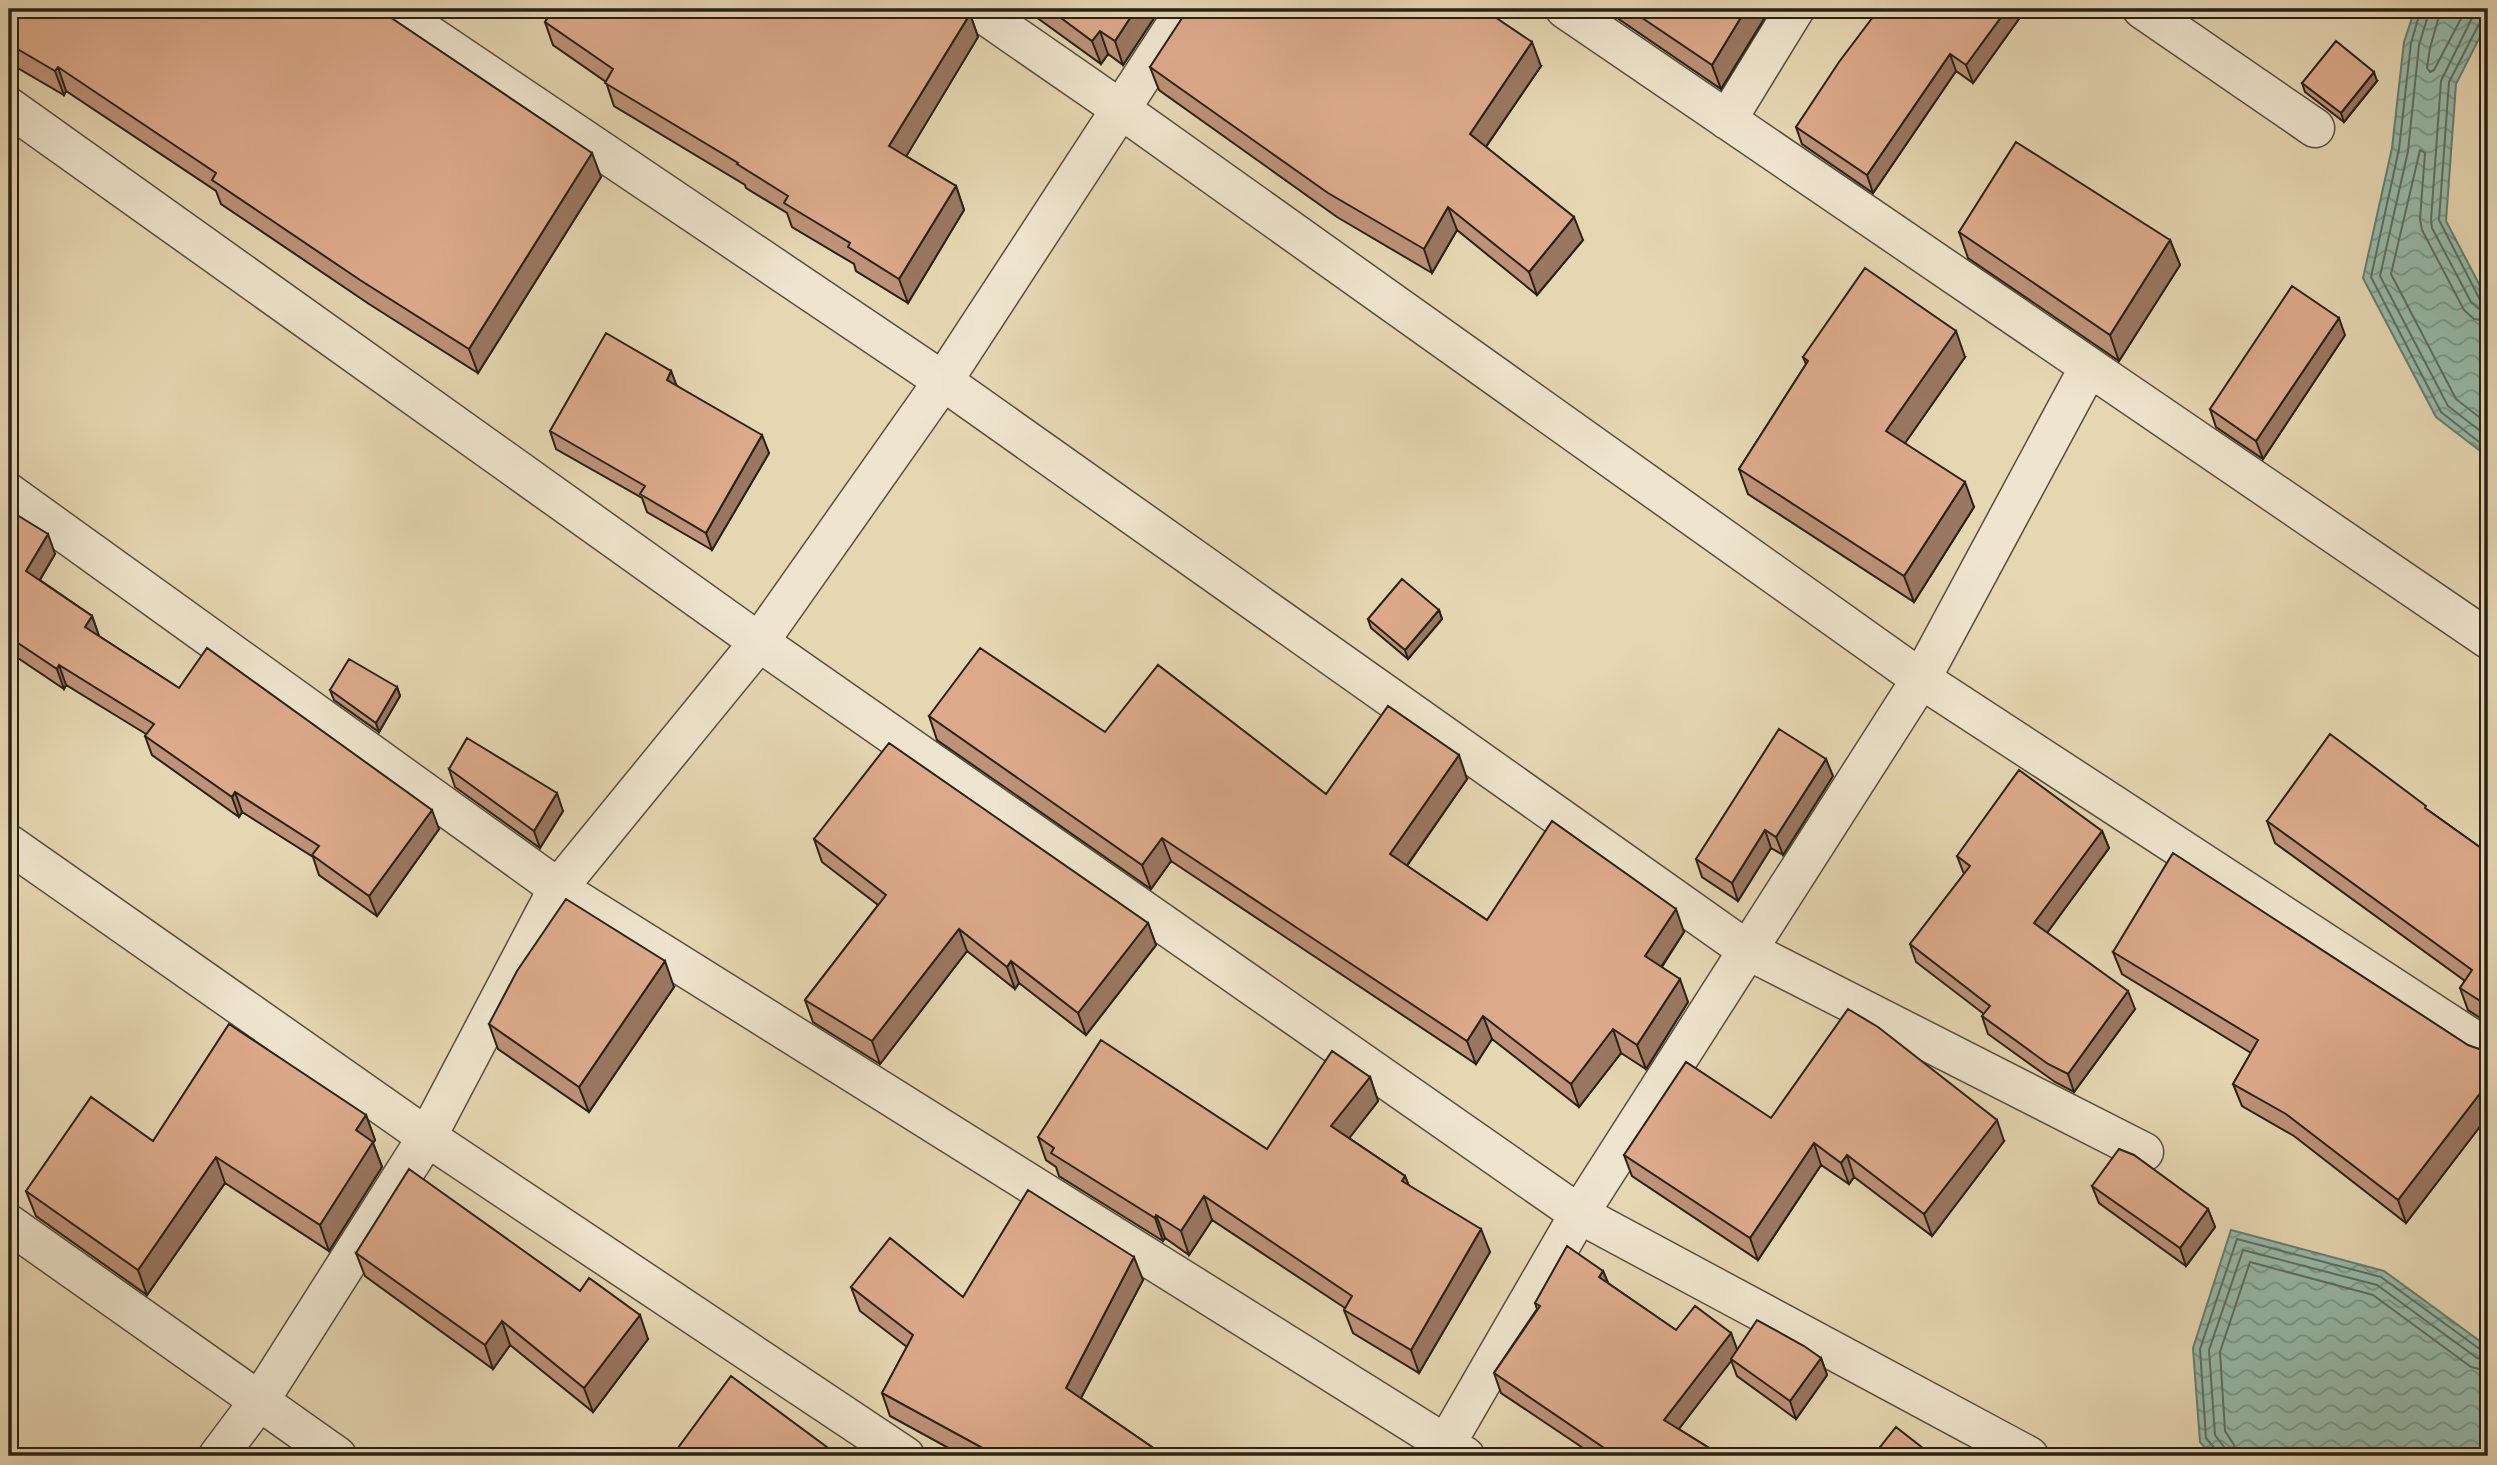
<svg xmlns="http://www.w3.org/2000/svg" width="2497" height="1465" font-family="'IM FELL Double Pica',serif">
	<defs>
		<pattern id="water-waves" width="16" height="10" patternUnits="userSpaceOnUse" patternTransform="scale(1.75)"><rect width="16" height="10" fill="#96baab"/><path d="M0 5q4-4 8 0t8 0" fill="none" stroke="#7a978a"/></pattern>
	</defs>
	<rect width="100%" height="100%" fill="#e6d7b3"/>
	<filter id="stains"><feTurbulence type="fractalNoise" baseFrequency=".00286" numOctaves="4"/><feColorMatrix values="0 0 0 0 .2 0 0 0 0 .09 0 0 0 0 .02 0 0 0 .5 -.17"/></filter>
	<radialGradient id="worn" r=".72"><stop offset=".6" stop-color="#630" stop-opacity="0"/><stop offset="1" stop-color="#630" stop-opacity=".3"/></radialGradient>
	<path fill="url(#water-waves)" stroke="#6a7d70" stroke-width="2" d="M2415,9H2488V21L2456,84L2446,221L2488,301V457L2436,417L2363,278L2392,148L2404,42Z
		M2231,1230L2384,1271L2488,1347V1456H2212L2200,1442L2193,1348Z"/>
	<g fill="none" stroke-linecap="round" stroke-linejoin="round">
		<path stroke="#606e62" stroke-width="2" d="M2421,9L2411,43L2399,149L2371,277L2441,412L2488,449
			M2430,9L2419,45L2408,151L2380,276L2448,406L2488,437
			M2441,9L2430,48L2427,68L2430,72L2434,70L2466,9
			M2488,11L2479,12L2472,18L2441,81L2431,220L2432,228L2471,302L2479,309L2488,311
			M2488,20L2479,24L2449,82L2439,220L2479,298L2488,302
			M2488,321L2474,319L2464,310L2422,230L2420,219L2425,153L2420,150L2391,274L2456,399L2488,424
			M2217,1456L2216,1450L2206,1438L2200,1349L2237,1239L2381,1277L2481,1350L2488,1352
			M2226,1456L2224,1447L2215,1435L2209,1350L2243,1250L2377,1285L2477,1358L2488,1361
			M2236,1456L2234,1445L2225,1431L2220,1352L2250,1262L2373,1295L2471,1367L2488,1371"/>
		<g stroke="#584e3f" stroke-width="41">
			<path id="street" d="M391,9L943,381L1747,950L2144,1152
				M976,9L1119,108L1921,679L2488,1049
				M1565,9L2488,639
				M2142,9L2315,128
				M9,107L759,642L1579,1214L2029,1456
				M1727,120L1795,9
				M9,493L558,888L1465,1456
				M9,844L427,1137L905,1456
				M9,1224L337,1456
				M218,1456L260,1400L427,1137L558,888L759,642L943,381L1186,9
				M1439,1456L1579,1214L1921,679L2089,367"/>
		</g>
		<use href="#street" stroke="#efe5ce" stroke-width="38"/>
	</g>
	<path fill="#bd9278" stroke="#292118" stroke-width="2" d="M9,9L601,177L478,373L369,304L221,204L216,191L66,91L64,95L9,63Z
		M537,9H963L970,14L978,37L906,156L956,186L964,210L908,303L856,271L854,264L792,227L787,213L746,188L745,185L614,106L606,82L553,45L545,22L548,17Z
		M1025,9H1160L1123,65L1108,54L1101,64Z
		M1606,9H1770L1721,89L1607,11Z
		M2026,9L1973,83L1956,71L1873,193L1802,144L1796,127Z
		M1541,66L1486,147L1583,240L1537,295L1457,230L1432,273L1337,217L1159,90L1150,67Z
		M2377,81L2344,122L2305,92L2302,83Z
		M1959,232L2170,240L2180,265L2119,361L1968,258Z
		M2345,335L2263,459L2216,427L2210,409Z
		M1803,357H1965L1905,443L1974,507L1914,602L1748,494L1739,469L1806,364Z
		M671,371L676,385L769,453L712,550L647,512L642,498L556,449L550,431Z
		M9,510L55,554L40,580L92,616L99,636L179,688L439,829L377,916L319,875L313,857L242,812L239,817L152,755L145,736L146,734L66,685L64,689L9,652Z
		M1439,610L1442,619L1408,659L1371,628L1368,619Z
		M397,687L400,696L379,732L334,700L330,690Z
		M929,716L1105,732L1326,794L1467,779L1407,866L1487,920L1684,932L1662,967L1688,1002L1646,1069L1621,1053L1579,1107L1492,1039L1476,1064L1171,861L1151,889L937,740Z
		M449,769L563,811L540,848L455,787Z
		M1833,776L1783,855L1771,848L1738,901L1702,877L1696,859Z
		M2428,810L2488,853V1023L2468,1010L2460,988L2465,981L2275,843L2267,821Z
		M2102,831L2109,848L2047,933L2135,1009L2074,1092L2055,1082L1988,1034L1982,1016L1984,1014L1916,962L1910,944L1964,874L1957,856Z
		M814,839L1148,923L1156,945L1086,1035L1019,983L1015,989L967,951L880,1064L813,1022L805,1000L878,905L822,862Z
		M2113,952L2479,1049L2488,1047V1116L2406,1223L2294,1136L2242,1106L2233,1084L2251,1053L2122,974Z
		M674,987L589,1112L498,1049L489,1024Z
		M1370,1077L1378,1101L1349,1138L1405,1176L1409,1186L1490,1252L1419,1373L1353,1333L1344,1310L1345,1308L1212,1220L1189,1255L1165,1238L1163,1241L1059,1176L1056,1167L1046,1160L1038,1137L1267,1149Z
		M366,1115L375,1140L373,1143L382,1167L329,1251L225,1183L147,1295L36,1216L26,1191L153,1141Z
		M1771,1118L2004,1141L1932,1236L1854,1177L1849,1184L1821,1165L1758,1260L1632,1176L1624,1155Z
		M2092,1186L2208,1209L2215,1227L2186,1266L2099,1203Z
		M356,1253L648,1339L593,1412L510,1345L493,1369L365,1276Z
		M1603,1271L1608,1283L1676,1330L1731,1333L1737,1350L1821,1358L1827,1375L1796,1419L1737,1376L1731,1360L1679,1429L1722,1456H1595L1501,1393L1494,1373L1537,1309L1535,1303Z
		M1143,1280L1081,1398L1165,1456H963L890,1416L882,1393L907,1347L860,1311L851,1287L963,1297Z"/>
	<path fill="#9a7761" stroke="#292118" stroke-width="2" d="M1136,9H1160L1123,65L1115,41Z
		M1746,9H1770L1721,89L1712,65Z
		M2007,9H2026L1973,83L1966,65Z
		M970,14L978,37L898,170L889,146Z
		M1100,31L1108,54L1101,64L1092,41Z
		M1532,42L1541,66L1478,158L1470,134Z
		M1950,54L1956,71L1873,193L1867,175Z
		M58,67L66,91L64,95L55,71Z
		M2374,72L2377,81L2344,122L2341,113Z
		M592,153L601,177L478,373L469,349Z
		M956,186L964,210L908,303L899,279Z
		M1448,207L1457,230L1432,273L1424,249Z
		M1574,217L1583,240L1537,295L1529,272Z
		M2170,240L2180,265L2119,361L2110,335Z
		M2339,318L2345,335L2263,459L2256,441Z
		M1956,331L1965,357L1896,456L1886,431Z
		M671,371L678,389L667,380Z
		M762,435L769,453L712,550L706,533Z
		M1965,482L1974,507L1914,602L1904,576Z
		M48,534L55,554L33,591L26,571Z
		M1439,610L1442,619L1408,659L1405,650Z
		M92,616L99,636L92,647L85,627Z
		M59,665L66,685L64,689L57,669Z
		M397,687L400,696L379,732L376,723Z
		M1459,755L1467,779L1398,878L1390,854Z
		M1826,759L1833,776L1783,855L1776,837Z
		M235,792L242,812L239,817L232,797Z
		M557,793L563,811L540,848L534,831Z
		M432,810L439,829L377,916L369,896Z
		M1765,830L1771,848L1738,901L1732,883Z
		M2102,831L2109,848L2041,941L2034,923Z
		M1162,838L1171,861L1151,889L1142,865Z
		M1676,909L1684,932L1653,979L1645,956Z
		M1148,923L1156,945L1086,1035L1078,1013Z
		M959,929L967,951L880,1064L872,1041Z
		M665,961L674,987L589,1112L579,1087Z
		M1011,961L1019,983L1015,989L1007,967Z
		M1680,979L1688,1002L1646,1069L1637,1045Z
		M2128,991L2135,1009L2074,1092L2068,1074Z
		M1483,1016L1492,1039L1476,1064L1467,1041Z
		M1613,1029L1621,1053L1579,1107L1571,1084Z
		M1370,1077L1378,1101L1340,1150L1331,1126Z
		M2488,1083V1116L2406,1223L2398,1200Z
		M366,1115L375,1140L373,1143L382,1167L329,1251L320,1225L356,1130Z
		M1997,1120L2004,1141L1932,1236L1924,1214Z
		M1814,1143L1821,1165L1758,1260L1750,1238Z
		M1847,1155L1854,1177L1849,1184L1841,1163Z
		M216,1157L225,1183L147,1295L138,1270Z
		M1405,1176L1414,1199L1402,1181Z
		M1204,1196L1212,1220L1189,1255L1181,1231Z
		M2208,1209L2215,1227L2186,1266L2180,1248Z
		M1156,1215L1165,1238L1163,1241L1155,1218Z
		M1481,1229L1490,1252L1419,1373L1411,1350Z
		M1134,1257L1143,1280L1074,1411L1066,1388Z
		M1603,1271L1611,1290L1599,1277Z
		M640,1315L648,1339L593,1412L584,1388Z
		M502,1321L510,1345L493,1369L485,1345Z
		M1731,1333L1738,1352L1671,1439L1664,1420Z
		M1821,1358L1827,1375L1796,1419L1790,1401Z"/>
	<path fill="#dcaa8b" stroke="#292118" stroke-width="2" d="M9,9H378L592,153L469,349L360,280L212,180L216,173L58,67L55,71L9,44Z
		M554,9H963L970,14L889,146L956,186L899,279L848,247L850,243L784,203L788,196L737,164L738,163L605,83L613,69L545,22Z
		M1049,9H1136L1115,41L1100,31L1092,41Z
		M1188,9H1483L1532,42L1470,134L1574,217L1529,272L1448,207L1424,249L1328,193L1150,67Z
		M1629,9H1746L1712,65Z
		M1879,9H2007L1966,65L1950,54L1867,175L1796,127L1839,62Z
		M2336,41L2374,72L2341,113L2302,83Z
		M2016,142L2170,240L2110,335L1959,232Z
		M1865,268L1956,331L1886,431L1965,482L1904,576L1739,469L1808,361L1803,357Z
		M2292,286L2339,318L2256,441L2210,409Z
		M606,333L671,371L667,380L762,435L706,533L640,494L645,486L550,431Z
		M9,510L48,534L26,571L92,616L85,627L179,688L207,648L432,810L369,896L312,855L319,846L235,792L232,797L145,736L154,724L59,665L57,669L9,637Z
		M1402,579L1439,610L1405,650L1368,619Z
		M980,648L1105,732L1158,665L1326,794L1388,706L1459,755L1390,854L1487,920L1552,821L1676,909L1645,956L1680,979L1637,1045L1613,1029L1571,1084L1483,1016L1467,1041L1162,838L1142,865L929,716Z
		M349,659L397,687L376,723L330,690Z
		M1779,729L1826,759L1776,837L1765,830L1732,883L1696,859Z
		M2330,734L2426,806L2425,808L2488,853V1006L2460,988L2472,970L2267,821Z
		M467,738L557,793L534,831L449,769Z
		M889,743L1148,923L1078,1013L1011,961L1007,967L959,929L872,1041L805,1000L886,895L814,839Z
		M2019,770L2102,831L2034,923L2128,991L2068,1074L2048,1064L1982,1016L1990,1006L1910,944L1970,866L1957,856Z
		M2173,853L2468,1045L2479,1049L2488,1047V1083L2398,1200L2286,1114L2233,1084L2258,1040L2113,952Z
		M566,899L665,961L579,1087L489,1024L517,971Z
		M1848,1009L1878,1027L1997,1120L1924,1214L1847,1155L1841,1163L1814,1143L1750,1238L1624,1155L1686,1062L1771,1118Z
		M229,1024L366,1115L356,1130L373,1142L320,1225L216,1157L138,1270L26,1191L91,1097L153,1141Z
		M1101,1040L1267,1149L1332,1051L1370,1077L1331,1126L1405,1176L1402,1181L1481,1229L1411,1350L1344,1310L1352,1296L1204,1196L1181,1231L1156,1215L1155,1218L1051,1153L1054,1148L1038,1137Z
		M2119,1149L2134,1155L2208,1209L2180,1248L2092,1186Z
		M409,1169L580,1291L589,1278L640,1315L584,1388L502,1321L485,1345L356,1253Z
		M1028,1190L1134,1257L1066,1388L1165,1456H997L882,1393L913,1335L851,1287L890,1238L963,1297Z
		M1567,1246L1603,1271L1599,1277L1676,1330L1695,1306L1731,1333L1664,1420L1722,1456H1602L1607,1450L1494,1373L1540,1306L1535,1303Z
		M1757,1320L1804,1346L1821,1358L1790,1401L1731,1359Z
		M731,1376L839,1456H672Z
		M1896,1427L1933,1456H1873Z"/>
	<rect width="2497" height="1465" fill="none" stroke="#e6d7b3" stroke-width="35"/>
	<rect x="10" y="10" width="2476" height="1444" fill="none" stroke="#292118" stroke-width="3.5"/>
	<rect x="18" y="18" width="2462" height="1430" fill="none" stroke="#292118" stroke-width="2"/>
	<rect width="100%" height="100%" filter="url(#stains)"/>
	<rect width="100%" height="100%" fill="url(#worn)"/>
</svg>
